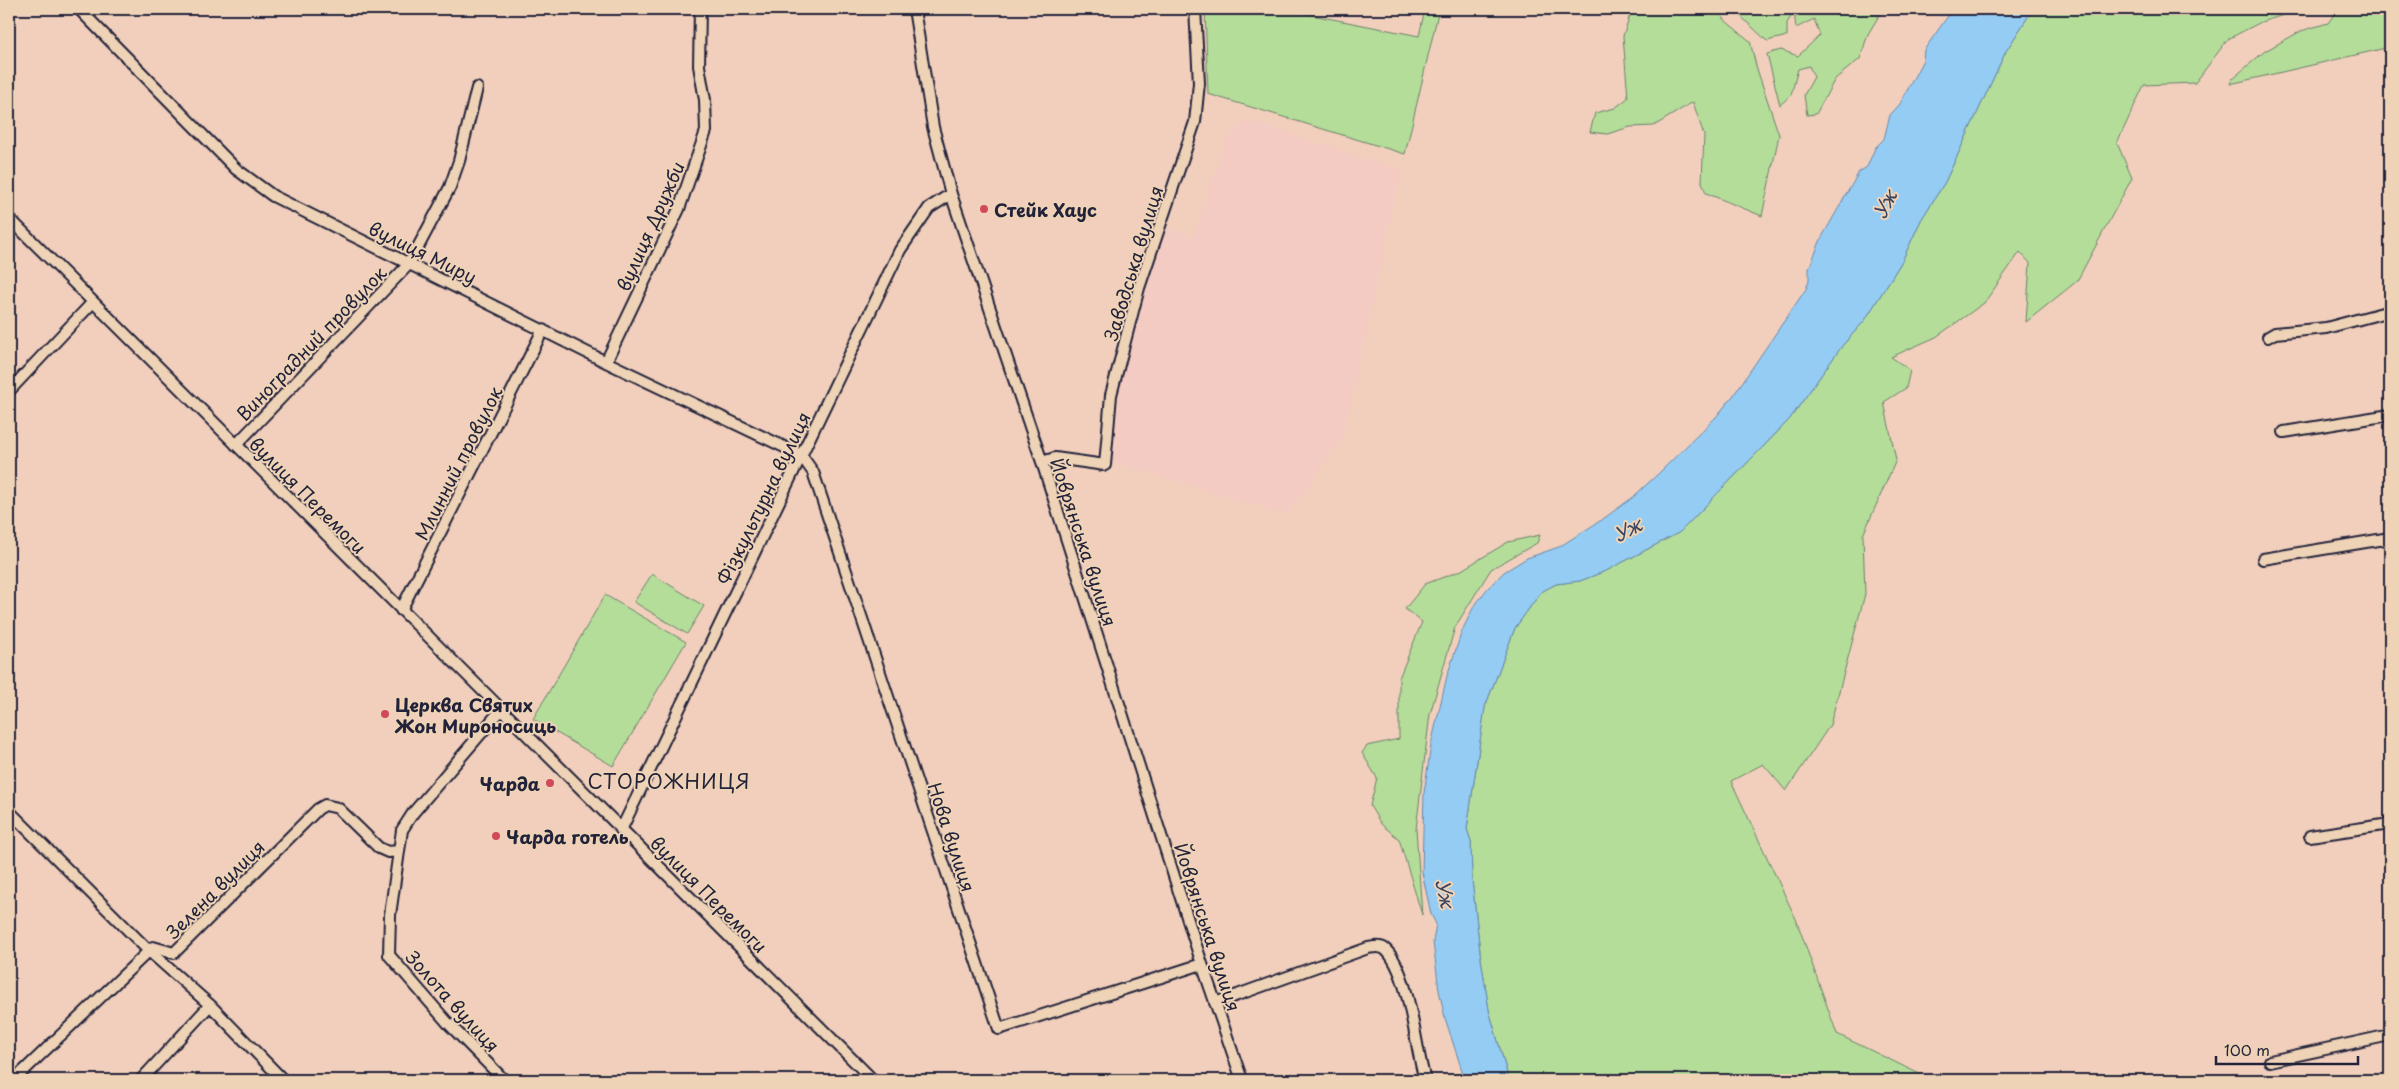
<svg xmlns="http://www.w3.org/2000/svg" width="2399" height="1089" font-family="'Playpen Sans',sans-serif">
	<rect width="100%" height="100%" fill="#f1cfbc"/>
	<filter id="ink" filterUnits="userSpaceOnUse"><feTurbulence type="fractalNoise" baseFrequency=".02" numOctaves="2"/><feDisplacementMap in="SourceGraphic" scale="10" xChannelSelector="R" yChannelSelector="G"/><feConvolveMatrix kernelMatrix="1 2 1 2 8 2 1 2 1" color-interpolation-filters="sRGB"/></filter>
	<g filter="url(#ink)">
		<path fill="#f4cbc3" d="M1247,120L1401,170L1343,437L1288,515L1109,461L1114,398L1165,227L1193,237L1226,139Z"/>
		<path fill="#b4dd99" stroke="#6b806a" d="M1205,9H1281L1419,36L1425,9H1439L1405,154L1208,94Z
			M1632,9H1716L1727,22L1750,41L1756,66L1779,135L1762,216L1706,193L1702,182L1704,135L1693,102L1654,126L1630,127L1607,134L1590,132L1595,113L1615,108L1628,98L1623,36Z
			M1733,9H1883L1868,34L1860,59L1835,79L1816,114L1807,115L1804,95L1814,77L1809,66L1798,69L1791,95L1780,105L1767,54L1781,50L1798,56L1820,35L1814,19L1796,28L1794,12L1787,23V36L1767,41Z
			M2033,9H2303L2261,22L2228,39L2195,83L2144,85L2117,143L2132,178L2077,281L2026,322L2030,263L2020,252L1984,303L1936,337L1891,357L1910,370L1906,388L1884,402L1896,460L1863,535L1865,594L1830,725L1786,791L1763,764L1731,781L1796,919L1837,1034L1932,1080H1509L1489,1010L1480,952L1472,880L1471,841L1467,829L1485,707L1515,628L1541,592L1556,584L1580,581L1608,570L1680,532L1789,420L1842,346L1865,320L1902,261L1921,220L1945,182L2006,51Z
			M2338,9H2390V47L2230,84L2232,79L2265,51L2301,31L2328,23Z
			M1540,535L1537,543L1491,569L1455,627L1430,714L1416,829L1422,915L1399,839L1381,824L1370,806L1377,778L1362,753L1367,746L1399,739V678L1422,622L1405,609L1425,584L1460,571L1508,542Z
			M652,574L704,606L687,634L634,602Z
			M605,595L686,642L613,766L533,719Z"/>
		<path fill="#95ccf4" stroke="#6788aa" d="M1953,9H2033L2006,51L1945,182L1921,220L1902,261L1865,320L1842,346L1789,420L1680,532L1608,570L1580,581L1556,584L1541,592L1515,628L1485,707L1467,829L1471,841L1472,880L1480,952L1489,1010L1509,1080H1465L1445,1018L1439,990L1433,942L1436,924L1431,914L1422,872L1424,793L1431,745L1447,676L1462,631L1473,608L1487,589L1504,572L1527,558L1559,547L1603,519L1632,498L1659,473L1716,417L1733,396L1806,289L1809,280V268L1822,237L1859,172L1867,167L1875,148L1884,139L1890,115L1900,104L1923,60L1924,50Z"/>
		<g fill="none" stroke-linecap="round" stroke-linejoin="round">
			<g stroke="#22223b" stroke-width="14">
				<path id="minor" d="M79,9L236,169L273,196L606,362L801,455L813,472L999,1029L1202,964
					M914,9L933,127L951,194L1042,462L1202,964L1242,1080
					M9,218L873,1080
					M2268,337L2275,333L2326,328L2390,311
					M606,362L679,209L706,131L705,100L699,66L700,9
					M9,391L93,302
					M2284,432L2390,415
					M236,445L409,264L450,187L459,161L477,88
					M1042,462L1055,458L1105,465L1111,395L1139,288L1195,122L1199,83L1195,9
					M2263,559L2390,538
					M401,610L543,330
					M501,710L413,813L402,830L390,915L389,955L447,1022L504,1080
					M9,811L149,951L210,1005L283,1080
					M621,830L900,250L929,208L951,194
					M2310,836L2390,824
					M1215,1003L1368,948C1374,947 1381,945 1386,950C1410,973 1415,1048 1425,1080
					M2270,1061L2390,1035
					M14,1080L153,947L174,953L318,809L325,805L338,808L379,848L388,852L398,851
					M141,1080L210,1005"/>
			</g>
			<use href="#minor" stroke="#efd3b6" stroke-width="10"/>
		</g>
	</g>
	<g fill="#d1495b" stroke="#efd3b6" stroke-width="2">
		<circle cx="984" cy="209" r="5"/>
		<circle cx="385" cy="714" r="5"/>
		<circle cx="550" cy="783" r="5"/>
		<circle cx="496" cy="836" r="5"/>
	</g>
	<g text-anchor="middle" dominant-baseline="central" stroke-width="4" stroke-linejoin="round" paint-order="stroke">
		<g font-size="18" font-weight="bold" fill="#22223b" stroke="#efd3b6" text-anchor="start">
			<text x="994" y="209">Стейк Хаус</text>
			<text x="395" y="704">Церква Святих<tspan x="395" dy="21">Жон Мироносиць</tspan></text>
			<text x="540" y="783" text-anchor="end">Чарда</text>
			<text x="506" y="836">Чарда готель</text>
		</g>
		<g font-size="18" fill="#22223b" stroke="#efd3b6">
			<text transform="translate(650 226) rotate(-66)">вулиця Дружби</text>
			<text transform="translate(423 252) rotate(26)">вулиця Миру</text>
			<text transform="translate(1133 263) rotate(-73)">Заводська вулиця</text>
			<text transform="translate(311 343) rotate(-46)">Виноградний провулок</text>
			<text transform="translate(458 463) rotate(-63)">Млинний провулок</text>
			<text transform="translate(308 495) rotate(45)">вулиця Перемоги</text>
			<text transform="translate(763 498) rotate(-64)">Фізкультурна вулиця</text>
			<text transform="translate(1084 542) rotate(72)">Йоврянська вулиця</text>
			<text transform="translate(952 837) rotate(72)">Нова вулиця</text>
			<text transform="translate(215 889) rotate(-45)">Зелена вулиця</text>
			<text transform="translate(709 894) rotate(45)">вулиця Перемоги</text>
			<text transform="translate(1208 927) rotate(72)">Йоврянська вулиця</text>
			<text transform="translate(453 1001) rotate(48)">Золота вулиця</text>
		</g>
		<g font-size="19" font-style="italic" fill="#394460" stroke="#efd3b6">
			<text transform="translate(1884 204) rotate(-63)">Уж</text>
			<text transform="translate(1627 529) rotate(-28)">Уж</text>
			<text transform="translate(1446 893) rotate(78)">Уж</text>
		</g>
		<g font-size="20" letter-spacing="1" fill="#22223b" stroke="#efd3b6">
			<text x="669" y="781">СТОРОЖНИЦЯ</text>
		</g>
	</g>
	<rect width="2399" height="1089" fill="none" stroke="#efd3b6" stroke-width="30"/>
	<rect x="15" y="15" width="2369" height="1059" fill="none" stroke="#22223b" stroke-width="2" filter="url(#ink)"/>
	<path d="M2216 1056v8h142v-8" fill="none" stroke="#22223b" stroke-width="2.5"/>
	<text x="2224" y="1056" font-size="15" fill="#22223b" stroke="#efd3b6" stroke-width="4" paint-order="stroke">100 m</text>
</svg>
